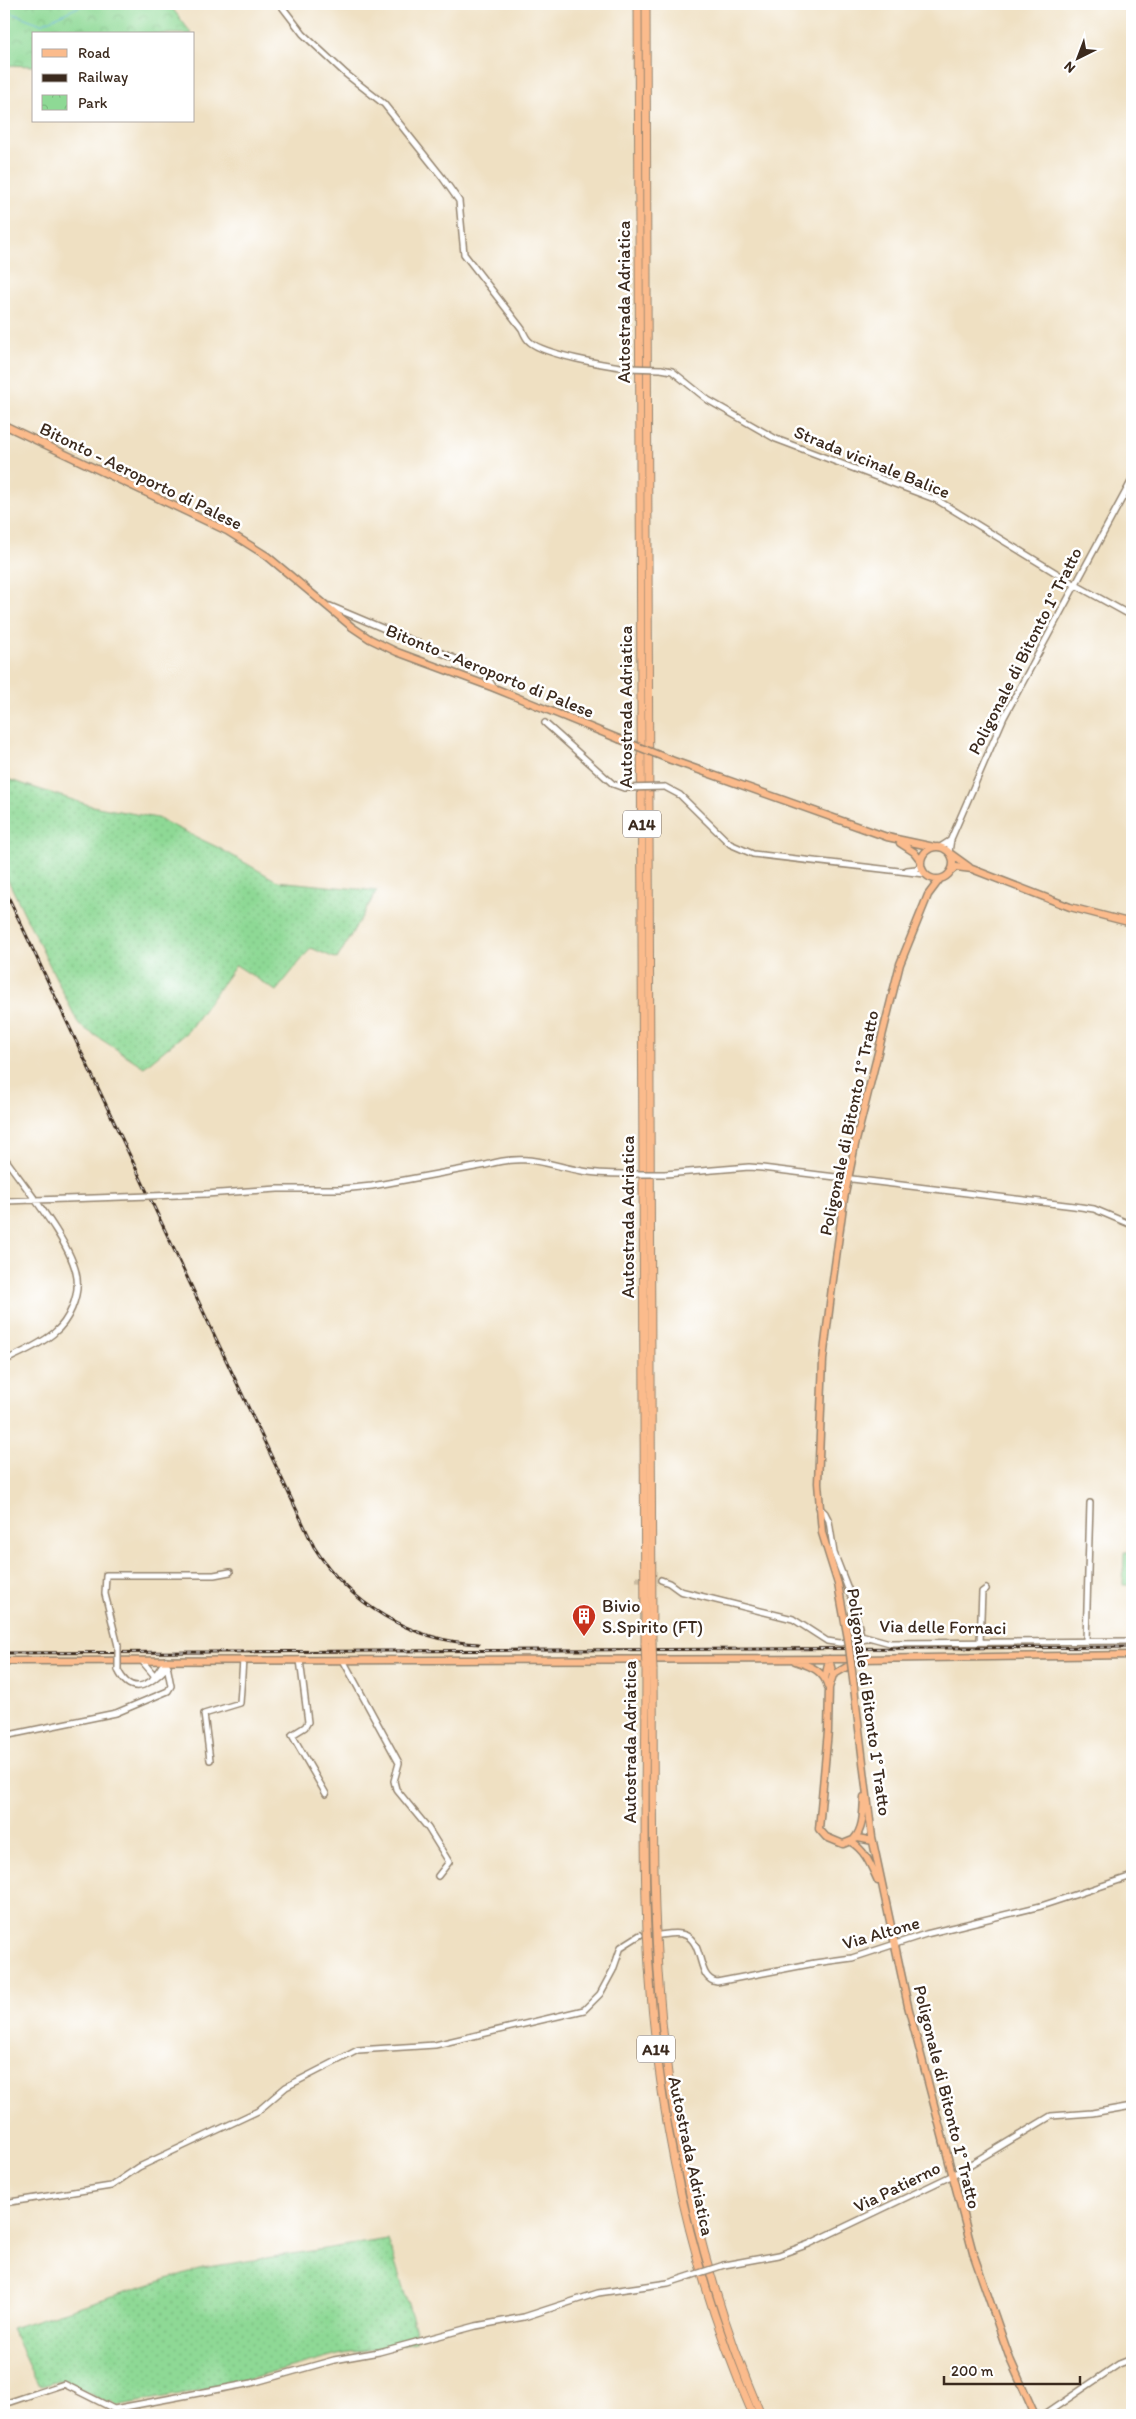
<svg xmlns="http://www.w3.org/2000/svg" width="1136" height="2419" font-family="Itim,sans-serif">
	<defs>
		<pattern id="grass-dots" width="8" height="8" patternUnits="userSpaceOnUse" patternTransform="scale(1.25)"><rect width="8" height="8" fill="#8ed995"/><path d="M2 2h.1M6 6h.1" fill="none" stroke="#7bba80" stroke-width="1.8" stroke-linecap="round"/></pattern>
		<pattern id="park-crowns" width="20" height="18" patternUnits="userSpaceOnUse" patternTransform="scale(1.25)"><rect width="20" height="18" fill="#8ed995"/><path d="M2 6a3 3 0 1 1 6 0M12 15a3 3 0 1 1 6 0" fill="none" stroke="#7bba80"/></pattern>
	</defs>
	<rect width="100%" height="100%" fill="#fff"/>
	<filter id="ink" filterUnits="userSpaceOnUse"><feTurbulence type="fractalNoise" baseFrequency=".02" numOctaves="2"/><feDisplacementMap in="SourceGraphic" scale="10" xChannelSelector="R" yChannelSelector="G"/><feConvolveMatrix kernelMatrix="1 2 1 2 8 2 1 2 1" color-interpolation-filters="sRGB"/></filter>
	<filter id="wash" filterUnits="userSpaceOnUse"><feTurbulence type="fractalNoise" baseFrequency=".0096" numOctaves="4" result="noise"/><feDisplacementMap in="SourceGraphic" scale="20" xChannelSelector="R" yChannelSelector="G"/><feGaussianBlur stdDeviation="1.12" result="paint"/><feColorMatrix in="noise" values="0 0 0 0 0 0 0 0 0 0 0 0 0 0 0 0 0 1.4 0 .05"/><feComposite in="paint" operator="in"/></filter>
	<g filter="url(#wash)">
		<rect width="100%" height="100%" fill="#efe0c2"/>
		<path fill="url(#grass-dots)" stroke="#64825a" d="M4,778L92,806L157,818L219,848L277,881L377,891L337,959L311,948L276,991L236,965L188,1031L144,1067L79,1025L4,872Z
			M388,2239L418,2337L415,2342L338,2355L229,2385L116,2406L111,2401L107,2403L63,2380L42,2386L37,2383L11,2328L202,2268Z"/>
		<path fill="url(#park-crowns)" stroke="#64825a" d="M4,4H169L192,34H34V66L4,65Z"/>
		<path fill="#8ed995" stroke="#64825a" d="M1124,1552H1132V1585H1123Z"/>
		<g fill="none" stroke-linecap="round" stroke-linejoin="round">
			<path stroke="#6cb3e3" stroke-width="1" d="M4,10L41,24L85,4"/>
		</g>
	</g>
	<g filter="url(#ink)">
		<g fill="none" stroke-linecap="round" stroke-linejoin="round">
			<path stroke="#cbbca1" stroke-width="5" stroke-dasharray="5 2.5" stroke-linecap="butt" d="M636,1579L661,1580"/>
			<g stroke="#958570" stroke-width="8">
				<path id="minor" d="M280,4L303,34L346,74L384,104L442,177L459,201L464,254L522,329C524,334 526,339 530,342C545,355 606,365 627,368
					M661,369L672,371L708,400L776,439L937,500L1074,584L1132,616
					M330,606L463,662L484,672L494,688
					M545,723L613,784L624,788
					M665,787L680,795L730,844L753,854L925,874
					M940,847L951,840
					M949,852L951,839L1004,717L1132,480
					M907,870L916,869L921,866
					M4,1157C24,1186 73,1244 77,1278C79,1297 69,1321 54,1333C40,1345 20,1353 4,1361
					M665,1174L749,1167L762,1168L1074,1206L1094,1209L1132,1225
					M206,1194L278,1189H341L372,1186L486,1165C526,1153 544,1164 582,1171C597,1174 611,1174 625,1174
					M4,1201L66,1199
					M819,1507L825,1513L829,1521L834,1553L852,1599L861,1635L890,1643L1132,1641
					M661,1580L669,1583L680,1591L793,1619L827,1641L840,1643L867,1639
					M1086,1641L1090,1503
					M980,1642L982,1592L986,1589
					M118,1646L105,1594L106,1575H214L230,1572
					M300,1660L308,1722L305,1727L292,1735L326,1794
					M343,1660L399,1763L394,1781L396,1789L428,1828L449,1862L438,1876
					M142,1661L154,1675
					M118,1670C132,1700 153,1682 168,1666
					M152,1680L166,1660
					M4,1736L116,1713L168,1691L171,1686L166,1660
					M210,1760L204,1714L240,1703L243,1660
					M660,1935C668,1934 677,1932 685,1935C705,1943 696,1979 717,1982L815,1963L852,1958L926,1934L1041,1906L1132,1876
					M4,2203L111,2186L139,2167L258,2111L286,2087L358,2050L435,2045L584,2010L600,1994L613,1970L621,1947L640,1935
					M724,2265L779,2255L809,2244L951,2176L1051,2116L1092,2113L1132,2106
					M4,2404L64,2384L114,2409L252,2383L334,2360L379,2352L476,2326L524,2317L598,2293L668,2283L690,2276
					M1044,2415L1119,2364L1132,2359"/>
			</g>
			<g stroke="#958570" stroke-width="9">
				<path id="major" d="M4,425L227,531L267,556L352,627L370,639L397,652L494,688L619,739
					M671,760L887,837L934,847
					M900,843L914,852L921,861
					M921 863a16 16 0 1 1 32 0a16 16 0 1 1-32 0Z
					M951,854L969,867
					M951,871L956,867L972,869L1070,907L1132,923
					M848,1639L838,1584L822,1533L818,1483L823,1360L832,1287L844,1199L855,1145L900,964L928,895L940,879
					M829,1659L833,1675L829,1688L828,1731L819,1829L826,1837L843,1844L858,1838L873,1841
					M4,1661L863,1659L1132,1655
					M795,1661C811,1666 824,1671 828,1687
					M852,1671L872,1837L908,2006L973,2253L1010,2359L1035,2415
					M833,1675L855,1662
					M825,1679L829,1659
					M854,1839C864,1828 863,1811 864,1797
					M851,1842C866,1851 871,1866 878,1881"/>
			</g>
			<g stroke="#958570" stroke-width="9">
				<path id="highway" d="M638,4L645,1644
					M646,4L652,1642
					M646,1669C646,1756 643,1843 647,1929C654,2096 686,2262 753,2415
					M653,1670C654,1779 651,1889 660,1998C671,2140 705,2284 761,2415"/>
			</g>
			<use href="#minor" stroke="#fff" stroke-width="5"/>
			<use href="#major" stroke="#fbbb8c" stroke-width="6"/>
			<use href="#highway" stroke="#fbbb8c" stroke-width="7"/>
			<g stroke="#3b2a1e" stroke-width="3">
				<path id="rail" d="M4,888L314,1547C350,1604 410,1641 479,1644
					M4,1653L1132,1647"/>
			</g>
			<use href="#rail" stroke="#fff" stroke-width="1" stroke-dasharray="4" stroke-linecap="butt"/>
			<g stroke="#958570" stroke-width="8" stroke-linecap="butt">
				<path id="minor-bridge" d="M627,368L661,369
					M624,788L665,787
					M625,1174H665
					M66,1199L206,1194
					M118,1670V1646
					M690,2276L724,2265"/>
			</g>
			<g stroke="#958570" stroke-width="9" stroke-linecap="butt">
				<path id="major-bridge" d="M619,739L671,760
					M848,1639L852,1671"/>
			</g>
			<g stroke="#958570" stroke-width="9" stroke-linecap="butt">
				<path id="highway-bridge" d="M652,1642L653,1670
					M645,1644L646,1669"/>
			</g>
			<use href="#minor-bridge" stroke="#fff" stroke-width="5"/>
			<use href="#major-bridge" stroke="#fbbb8c" stroke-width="6"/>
			<use href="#highway-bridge" stroke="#fbbb8c" stroke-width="7"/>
		</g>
	</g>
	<defs>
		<g id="building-pin" transform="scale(1.25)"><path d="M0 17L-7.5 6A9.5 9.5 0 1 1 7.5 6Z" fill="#c8321e" stroke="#fff"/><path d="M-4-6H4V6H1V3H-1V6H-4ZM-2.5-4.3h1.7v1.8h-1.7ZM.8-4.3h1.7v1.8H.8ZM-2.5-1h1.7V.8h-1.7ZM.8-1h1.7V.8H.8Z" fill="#fff"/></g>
	</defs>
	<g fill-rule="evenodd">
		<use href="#building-pin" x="584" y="1616"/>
	</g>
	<g text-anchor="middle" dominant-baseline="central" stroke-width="5" stroke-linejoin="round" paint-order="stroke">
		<g fill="#fff" stroke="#766a62" stroke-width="1">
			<rect x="623" y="810.5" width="38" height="27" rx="4"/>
			<rect x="637" y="2035.5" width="38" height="27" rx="4"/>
		</g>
		<g font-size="16" font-weight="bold" fill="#3b2a1e">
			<text x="642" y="824">A14</text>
			<text x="656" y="2049">A14</text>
		</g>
		<g font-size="18" fill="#3b2a1e" stroke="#fff">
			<text transform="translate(624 302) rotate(-90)">Autostrada Adriatica</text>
			<text transform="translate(872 462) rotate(22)">Strada vicinale Balice</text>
			<text transform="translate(141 476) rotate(26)">Bitonto - Aeroporto di Palese</text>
			<text transform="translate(1025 651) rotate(-63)">Poligonale di Bitonto 1° Tratto</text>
			<text transform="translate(490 671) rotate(22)">Bitonto - Aeroporto di Palese</text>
			<text transform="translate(626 707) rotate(-90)">Autostrada Adriatica</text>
			<text transform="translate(849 1123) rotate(-78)">Poligonale di Bitonto 1° Tratto</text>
			<text transform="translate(628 1217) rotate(-90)">Autostrada Adriatica</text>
			<text transform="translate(943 1627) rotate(1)">Via delle Fornaci</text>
			<text transform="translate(869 1702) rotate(82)">Poligonale di Bitonto 1° Tratto</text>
			<text transform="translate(630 1742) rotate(-90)">Autostrada Adriatica</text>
			<text transform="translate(881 1933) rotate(-16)">Via Altone</text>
			<text transform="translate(947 2097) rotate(76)">Poligonale di Bitonto 1° Tratto</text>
			<text transform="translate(691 2156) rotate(78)">Autostrada Adriatica</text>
			<text transform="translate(897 2187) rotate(-26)">Via Patierno</text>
		</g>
		<g font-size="18" fill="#3b2a1e" stroke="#fff" text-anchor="start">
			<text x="602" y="1606">Bivio<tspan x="602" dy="21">S.Spirito (FT)</tspan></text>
		</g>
	</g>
	<rect width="1136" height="2419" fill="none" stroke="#fff" stroke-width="20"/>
	<rect x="32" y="32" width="162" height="90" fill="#ffffff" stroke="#b1aaa5"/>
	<rect x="42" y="49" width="25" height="8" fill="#fbbb8c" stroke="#b1aaa5"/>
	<text x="78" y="58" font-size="15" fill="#3b2a1e">Road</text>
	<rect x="42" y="74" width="25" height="8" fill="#3b2a1e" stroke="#b1aaa5"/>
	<text x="78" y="82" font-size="15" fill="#3b2a1e">Railway</text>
	<rect x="42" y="95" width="25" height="15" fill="url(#park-crowns)" stroke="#b1aaa5"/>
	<text x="78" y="108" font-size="15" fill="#3b2a1e">Park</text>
	<g transform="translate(1078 58) rotate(222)" stroke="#ffffff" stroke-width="4" paint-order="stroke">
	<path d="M0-4L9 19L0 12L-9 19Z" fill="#3b2a1e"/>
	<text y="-8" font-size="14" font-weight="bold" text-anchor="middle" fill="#3b2a1e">N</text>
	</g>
	<path d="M944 2376v8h136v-8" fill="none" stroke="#3b2a1e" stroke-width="2.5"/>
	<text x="951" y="2376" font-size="15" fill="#3b2a1e" stroke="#ffffff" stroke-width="4" paint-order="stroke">200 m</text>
</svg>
